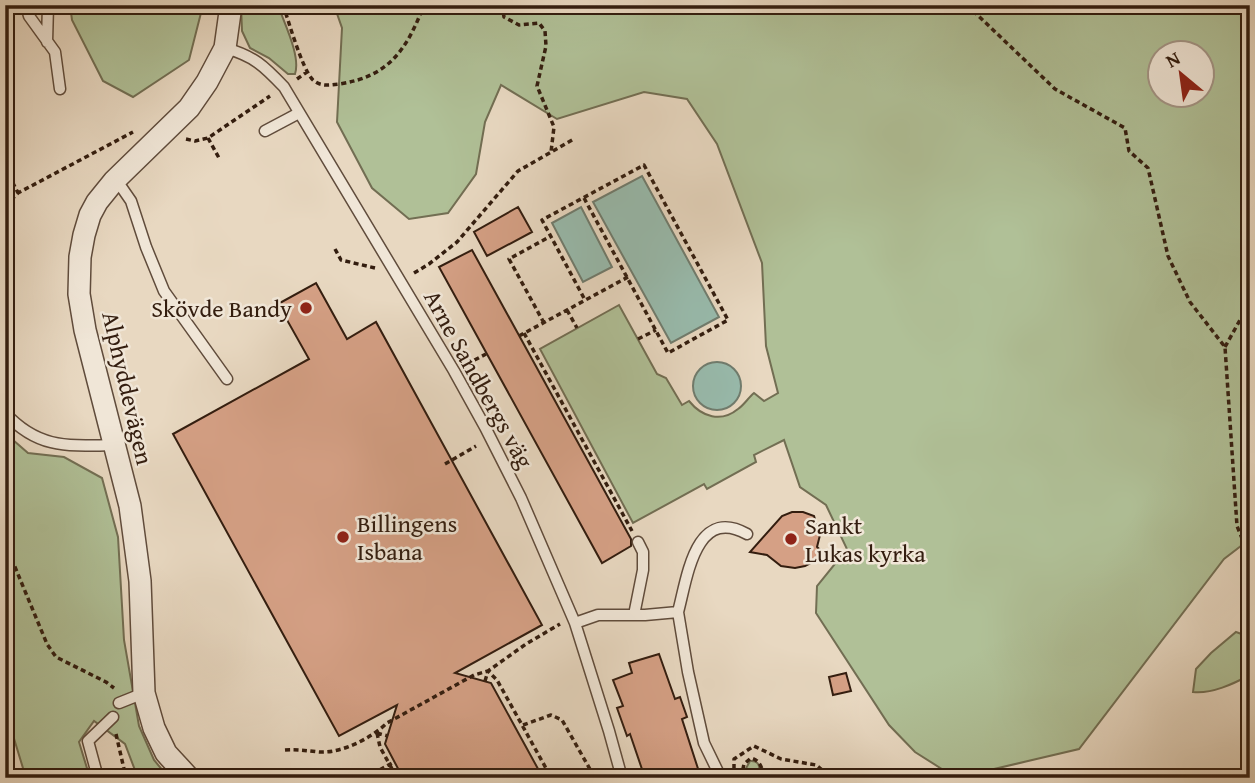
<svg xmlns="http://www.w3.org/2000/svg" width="1255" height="783" font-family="'Gentium Book Plus',serif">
	<rect width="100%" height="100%" fill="#e8d8c1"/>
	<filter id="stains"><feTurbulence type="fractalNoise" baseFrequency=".00286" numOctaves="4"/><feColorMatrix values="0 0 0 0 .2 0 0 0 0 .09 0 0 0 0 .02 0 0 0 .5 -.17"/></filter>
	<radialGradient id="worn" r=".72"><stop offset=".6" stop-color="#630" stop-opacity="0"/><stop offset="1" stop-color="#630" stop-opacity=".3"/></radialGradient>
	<path fill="#b0c097" stroke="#726e53" stroke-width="2" fill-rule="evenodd" d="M70,5H203L189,60L133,97L103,81L72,20Z
		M241,5H278C284,23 301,56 295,74H288L269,58L250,48L242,31Z
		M334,5H1250V539L1224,559L1079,749L956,778L915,752L889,725L816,613L817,586L847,549L826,505L800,487L784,440L754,455L756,462L707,489L704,484L633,523L540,349L619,305L657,374L666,378L682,405L689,401C702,417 721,423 738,409C744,405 748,398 754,393L764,401L778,393L766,346L762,263L717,144L687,99L644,92L557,119L501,85L485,122L476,174L448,213L409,219L372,188L337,122L342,28ZM1202,52V94H1160V52Z
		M5,433L28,453L64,457L102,478L118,537L124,640L139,726L154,760L169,778H138L125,744L94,721L79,742L90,778H26L5,709Z
		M1236,632L1250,637V675C1233,684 1212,694 1193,692L1196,669L1211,653Z
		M750,761C760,760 761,769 757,776L746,778L744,772Z"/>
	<path fill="#98bbad" stroke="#707c6e" stroke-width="2" d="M642,176L719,317L671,343L593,202Z
		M581,207L612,267L583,282L552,223Z
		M693 386a24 24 0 1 1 48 0a24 24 0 1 1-48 0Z"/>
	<path fill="#d5a085" stroke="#331d0f" stroke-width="2" d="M518,207L532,232L487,256L474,232Z
		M472,250L631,539V546L602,563L439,267Z
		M316,283L347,339L376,322L542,625L455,673L491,683L543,778H403L385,744L397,705L339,736L173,434L309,359L278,304Z
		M792,512H803L814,516L820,535L817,547L826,555L805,566L795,568L781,566L767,555L750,552L782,516Z
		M659,654L675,699L680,697L687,717L682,719L701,778H645L630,734L627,736L617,708L623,706L613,680L632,673L629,663Z
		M846,673L851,691L833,695L829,677Z"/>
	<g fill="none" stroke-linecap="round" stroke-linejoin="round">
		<g stroke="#604c3c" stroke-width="13">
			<path id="service" d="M26,5L29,16L55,52L60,89
				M47,42L48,5
				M225,48C254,56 264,66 284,87L454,371L485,427L521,498L575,623L609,731L622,778
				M265,131L299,113
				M114,181L122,188L131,201L146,247L164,291L227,379
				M5,413C38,449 68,446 113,445
				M678,612L688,672L704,743L721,778
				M634,615L643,570V552L638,542
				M575,623L598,615H645L678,612C687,579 695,505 747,534
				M119,703L144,693
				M98,778L88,741L113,717"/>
		</g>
		<g stroke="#604c3c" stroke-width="24">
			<path id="minor" d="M189,778L166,753L154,728L144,693L140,581L130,506L85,330L79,294L80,257L84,235L90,215L97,202L114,181L189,108L207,82L225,48L231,5"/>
		</g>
		<path stroke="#331d0f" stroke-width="3.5" stroke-dasharray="5 3.5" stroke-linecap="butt" d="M283,5C289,22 302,69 313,80C321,87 329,85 339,84C389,77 407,49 424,5
			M502,5L504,17L519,25L539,23L545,31L546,46L537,86L554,127L551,152
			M967,5L1055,89L1125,128L1129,151L1148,168L1168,256L1190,302L1225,347L1237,526L1250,558
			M297,79L307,72
			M208,138L219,158
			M186,139L195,141L208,138L270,96
			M5,167L18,193
			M584,198L668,353L728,320L644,165L542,220L585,300
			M5,206L18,193L133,132
			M335,249L341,260L375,268
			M414,273L429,264L457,242L518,171L574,139
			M567,310L577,328
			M544,323L509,259L551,236
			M524,333L632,531
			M519,336L628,277
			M638,339L656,330
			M1225,347L1250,302
			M467,364L486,354
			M445,464L476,446
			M5,543L47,644L56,657L106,682L114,688
			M485,681L488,671L526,644L560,624
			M523,725L551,715L562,720L595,778
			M377,733L380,747L397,778
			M377,733L388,736
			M116,734L124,769L128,778
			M5,738L15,778
			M285,750C298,749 308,751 320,752C343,753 371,738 387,723L474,675L488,671L497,680L547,770L546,778
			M734,769V759L754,746L781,759L816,765L832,778
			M365,778L394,762
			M741,778L744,764L751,758C759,760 761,766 763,772L768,775V778"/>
		<use href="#service" stroke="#f0e6d7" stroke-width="10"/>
		<use href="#minor" stroke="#f0e6d7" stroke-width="21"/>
	</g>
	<g fill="#8f2418" stroke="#f0e6d7" stroke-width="2.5">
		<circle cx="306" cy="308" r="7"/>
		<circle cx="343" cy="537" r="7"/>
		<circle cx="791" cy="539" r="7"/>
	</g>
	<g text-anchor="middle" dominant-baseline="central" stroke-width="5" stroke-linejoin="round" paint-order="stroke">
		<g font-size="24" fill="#331d0f" stroke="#f0e6d7" text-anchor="start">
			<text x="292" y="308" text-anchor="end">Skövde Bandy</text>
			<text x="357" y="523">Billingens<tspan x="357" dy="28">Isbana</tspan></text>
			<text x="805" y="525">Sankt<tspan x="805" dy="28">Lukas kyrka</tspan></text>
		</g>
		<g font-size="24" fill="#331d0f" stroke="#f0e6d7">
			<text transform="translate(479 379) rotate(61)">Arne Sandbergs väg</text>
			<text transform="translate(128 388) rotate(77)">Alphyddevägen</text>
		</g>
	</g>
	<rect width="1255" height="783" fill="none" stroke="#e8d8c1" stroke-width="28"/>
	<rect x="7" y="7" width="1241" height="769" fill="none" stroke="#331d0f" stroke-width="3.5"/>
	<rect x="14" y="14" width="1227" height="755" fill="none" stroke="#331d0f" stroke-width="2"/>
	<g transform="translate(1181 74) rotate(331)"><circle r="33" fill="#f0e6d7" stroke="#a49687" stroke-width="2"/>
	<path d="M0-5L12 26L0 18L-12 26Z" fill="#8f2418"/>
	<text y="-10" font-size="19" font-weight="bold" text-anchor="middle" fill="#331d0f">N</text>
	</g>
	<rect width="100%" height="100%" filter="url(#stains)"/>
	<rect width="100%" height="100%" fill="url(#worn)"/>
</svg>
